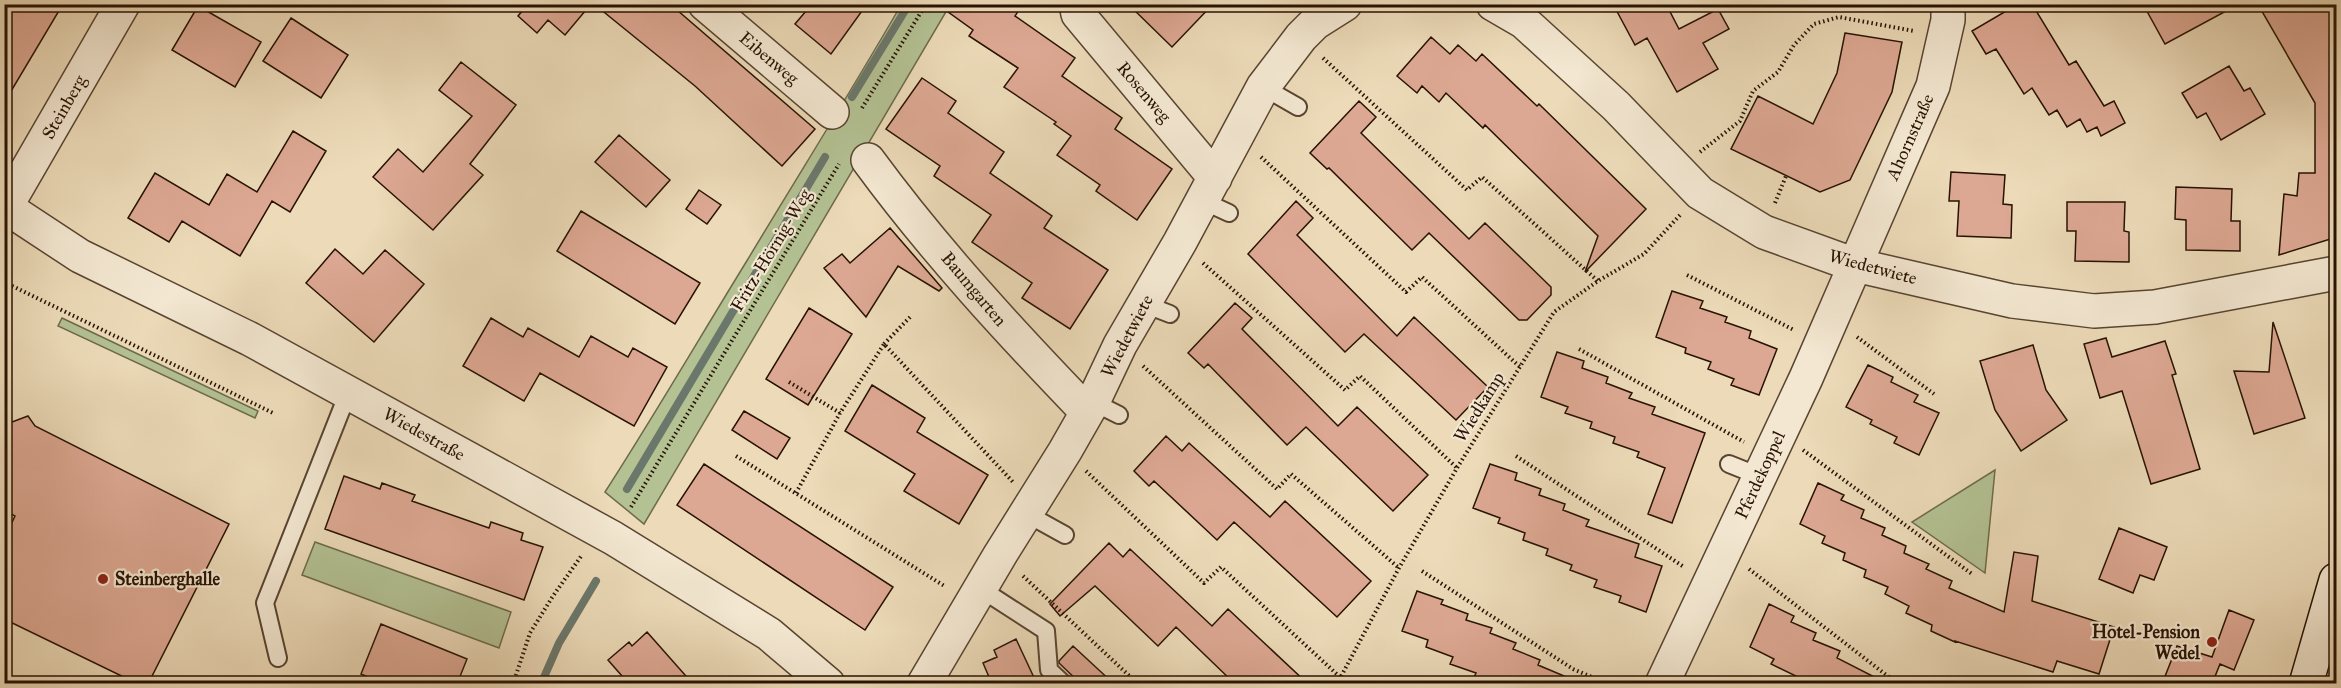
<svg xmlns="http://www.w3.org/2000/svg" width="2341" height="688" font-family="'IM FELL Great Primer',serif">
	<rect width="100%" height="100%" fill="#ecdab8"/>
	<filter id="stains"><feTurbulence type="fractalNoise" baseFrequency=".00333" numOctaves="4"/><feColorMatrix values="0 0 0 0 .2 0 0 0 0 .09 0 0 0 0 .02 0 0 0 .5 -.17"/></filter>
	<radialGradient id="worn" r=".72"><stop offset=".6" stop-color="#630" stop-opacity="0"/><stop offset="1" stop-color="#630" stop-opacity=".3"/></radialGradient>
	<path fill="#b3c193" stroke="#6d6a4b" stroke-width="1.5" d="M901,5H950L644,524L605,492C654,416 700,337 748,259C799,174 852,90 901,5Z
		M62,318L258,411L255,418L58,326Z
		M1995,470L1985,573L1912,522Z
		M315,542L511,612L499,648L302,575Z"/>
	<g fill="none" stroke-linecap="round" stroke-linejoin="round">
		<path stroke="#6b776b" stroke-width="8" d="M852,97L909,4
			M627,489L825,157
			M541,684L559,643L596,581"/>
	</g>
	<path fill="#dda893" stroke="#271203" stroke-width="1.5" d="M10,4H63L4,103V15Z
		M528,4H591L565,35L548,20L537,33L518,16Z
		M594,4H670L815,129L782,166L695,86Z
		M812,4H867L831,54L795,24Z
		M937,4H1023L1015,16L1075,58L1062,76L1122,118L1115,129L1172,169L1137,220L1096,191L1100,185L1057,155L1071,136L1054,124L1056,122L1004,87L1018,68L969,36L973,30Z
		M1128,4H1213L1172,47Z
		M1613,4H1666L1679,29L1718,9L1729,29L1703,43L1718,69L1677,92L1647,38L1635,45Z
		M2018,4H2032L2069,65L2076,61L2104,106L2114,101L2125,123L2101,136L2097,127L2087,132L2080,119L2067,127L2057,110L2049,115L2032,88L2024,94L1996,49L1986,54L1972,31Z
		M2143,4H2239L2165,44Z
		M198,6L261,42L235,87L172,50Z
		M2337,7V237L2279,255L2284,194L2297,196L2299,173H2315V103L2260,8Z
		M291,18L348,55L321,98L263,61Z
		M1845,33L1902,42L1892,92L1850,180L1820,192L1731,149L1758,96L1813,124L1837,73Z
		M1431,37L1450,54L1458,45L1476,61L1482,54L1537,106L1539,104L1646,209L1585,272L1598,236L1485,125L1483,128L1446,93L1439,102L1422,86L1417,93L1397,76Z
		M461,62L516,105L470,164L483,175L433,230L373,177L398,149L423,172L472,116L439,90Z
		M2229,66L2244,91L2250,88L2265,114L2221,140L2206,113L2197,118L2182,93Z
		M922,78L956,101L948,113L1004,152L990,173L1052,216L1044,228L1108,270L1070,329L1022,298L1032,283L972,242L991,215L934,176L940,166L886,129Z
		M1359,101L1376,117L1361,133L1469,239L1485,223L1551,287V295L1527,320H1519L1429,233L1412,250L1329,168L1327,169L1310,153Z
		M293,131L326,151L290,212L272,201L240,256L182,221L169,242L128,218L155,173L209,205L227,174L257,192Z
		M619,135L670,180L646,207L595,162Z
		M1951,172L2005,175L2003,204L2012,205L2011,238L1957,236L1959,201H1949Z
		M2176,187L2232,189L2231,221H2240V251L2186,250V220L2175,219Z
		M699,190L721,205L707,224L686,209Z
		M1296,201L1313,218L1297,235L1397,336L1414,317L1488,387L1456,420L1364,334L1345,352L1248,254Z
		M2067,202H2125L2124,231L2129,232V262L2075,261L2076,231H2067Z
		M581,211L700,283L675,324L557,251Z
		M890,228L942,288L939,291L898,266L866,317L824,268L842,254L850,263Z
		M335,249L363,274L385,250L424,284L374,342L306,283Z
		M1672,291L1703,301L1700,308L1727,317L1725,322L1751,331L1749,338L1777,349L1759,395L1731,385L1734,379L1708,369L1711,362L1685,353L1686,348L1656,337Z
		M1235,303L1252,318L1242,329L1338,426L1357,407L1428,475L1393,511L1306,427L1287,445L1208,364L1204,368L1188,353Z
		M809,308L852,334L808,405L766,379Z
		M491,318L523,337L528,328L579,357L591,336L628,357L633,348L667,367L634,426L540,373L524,401L463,366Z
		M2273,322L2305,418L2254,434L2234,371L2269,372Z
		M2106,338L2112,357L2165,341L2176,374L2172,375L2200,469L2151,484L2122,391L2100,398L2084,344Z
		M2033,345L2046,390L2067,420L2021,451L1995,410L1980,361Z
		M1557,352L1584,361L1582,368L1608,377L1606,383L1632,393L1629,398L1655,407L1652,414L1705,433L1672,523L1648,514L1665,468L1637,457L1639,452L1613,443L1615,437L1590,428L1592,422L1565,413L1568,407L1541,397Z
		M1868,365L1893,377L1891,382L1918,395L1914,402L1939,413L1919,455L1894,443L1897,437L1870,424L1872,420L1846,407Z
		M872,385L925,418L917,432L988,475L959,524L904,491L915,474L845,431Z
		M744,411L790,438L777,459L732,430Z
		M28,416L35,426L229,524L148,684H138L4,619V539L15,516L4,510V425Z
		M1166,436L1182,451L1189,443L1270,517L1285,501L1371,581L1337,617L1234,522L1217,540L1154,481L1149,486L1134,471Z
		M704,464L893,587L865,630L677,505Z
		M1490,464L1517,473L1515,480L1541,489L1539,495L1565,504L1563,510L1589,520L1586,526L1639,544L1635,557L1662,566L1646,612L1619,602L1621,596L1594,587L1597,580L1570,570L1572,565L1546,555L1548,549L1523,540L1525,533L1498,523L1500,518L1473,508Z
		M344,476L380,489L382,483L415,495L412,501L489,528L491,522L523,533L521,540L543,547L524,600L325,529Z
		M1818,483L1844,495L1841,500L1864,510L1861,518L1885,528L1882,535L1906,546L1904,553L1929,564L1926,569L1952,581L1949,588L2004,612L2014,552L2038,556L2032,601L2114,627L2099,674L2057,661L2053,672L1955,641V642L1931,631L1932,625L1906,613L1909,606L1885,594L1888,587L1864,577L1866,570L1843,560L1845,553L1822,543L1825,536L1800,524Z
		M2119,528L2167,547L2154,580L2140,575L2133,593L2099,579Z
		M1109,543L1123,557L1130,549L1212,626L1228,609L1308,684H1235L1176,627L1158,646L1095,586L1060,616L1050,604Z
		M1417,591L1443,600L1441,604L1468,614L1466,620L1492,628L1490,633L1516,643L1513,649L1540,660L1538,665L1583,684H1471L1476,673L1450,664L1453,657L1426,647L1428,640L1402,631Z
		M1769,604L1794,616L1791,622L1816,633L1813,640L1840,651L1837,658L1888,684L1792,683L1796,676L1771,664L1774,659L1750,647Z
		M2229,610L2254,620L2234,670L2220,664L2212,684H2162L2177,646L2212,657Z
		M381,624L467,659L457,684H384L361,674Z
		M647,632L693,684H629L608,660L629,642L632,646Z
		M1016,639L1037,684H992L983,663L997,657L994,650Z
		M1073,646L1114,684H1081L1059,663V661Z"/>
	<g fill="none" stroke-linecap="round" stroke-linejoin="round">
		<g stroke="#584430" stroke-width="20">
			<path id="service" d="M1263,87L1298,107
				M1203,201L1229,213
				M1144,304L1170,314
				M1093,402L1119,415
				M1729,464L1759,476
				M1027,514L1065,535
				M981,589L1046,631L1049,670L1064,684
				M278,658L265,603L348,393"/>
		</g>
		<g stroke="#584430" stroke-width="36">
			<path id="minor" d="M705,4L832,112
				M1076,4L1078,14L1215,178
				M1493,4L1524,22L1616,106L1700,193L1764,232L1855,265L2012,301L2094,311L2155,307L2336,273
				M868,160C934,250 1010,332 1087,412
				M4,206L80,256L250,339L613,538L769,634L828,684
				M924,684L1000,555L1065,451L1093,402L1120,345L1180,242L1263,87L1301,37L1315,23L1345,4
				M1662,684L1806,378L1933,86L1948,20V4"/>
		</g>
		<g stroke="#584430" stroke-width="36">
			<path id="tertiary" d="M4,210L123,4"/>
		</g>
		<g stroke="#271203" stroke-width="36">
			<path id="secondary" d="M2306,684L2336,580"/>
		</g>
		<path stroke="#271203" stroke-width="4" stroke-dasharray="1.5 3" stroke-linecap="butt" d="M1323,58L1467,190L1482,177L1598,281
			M862,108L926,4
			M1700,152L1740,121L1753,91L1778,72L1794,45L1814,24L1839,17L1914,31
			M1261,157L1406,292L1422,277L1520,367
			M1775,203L1786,176
			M1203,263L1345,390L1360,376L1457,468
			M1687,275L1794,330
			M4,282L273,413
			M1857,337L1934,394
			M884,344L912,315
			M1579,349L1744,442
			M1143,366L1277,489L1291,474L1399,568
			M789,382L840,413
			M1803,450L1972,574
			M736,456L946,587
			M1516,456L1684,567
			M1086,471L1204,583L1221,567L1341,678
			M796,493L840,413L884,344L1013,482
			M631,507L839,164
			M1749,569L1898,684
			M1422,571L1573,669L1608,684
			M1023,576L1138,684
			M513,684L530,633L553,596L582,555
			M1337,684L1399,568L1457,468L1554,312L1598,281L1644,254L1680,215"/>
		<use href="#service" stroke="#f3e7d1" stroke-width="16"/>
		<use href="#minor" stroke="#f3e7d1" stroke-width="33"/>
		<use href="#tertiary" stroke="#f3e7d1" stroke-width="33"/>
		<use href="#secondary" stroke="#f3e7d1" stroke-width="33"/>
	</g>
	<g fill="#8f2418" stroke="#f3e7d1" stroke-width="2">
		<circle cx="103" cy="579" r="6"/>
		<circle cx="2212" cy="642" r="6"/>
	</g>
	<g text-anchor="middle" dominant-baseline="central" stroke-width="4.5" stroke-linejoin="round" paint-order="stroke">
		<g font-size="18" fill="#271203" stroke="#f3e7d1">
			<text transform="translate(769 58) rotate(40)">Eibenweg</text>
			<text transform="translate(1144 92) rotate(50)">Rosenweg</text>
			<text transform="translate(64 107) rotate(-60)">Steinberg</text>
			<text transform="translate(1910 137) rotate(-66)">Ahornstraße</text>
			<text transform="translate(771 250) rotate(-59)">Fritz-Hörnig-Weg</text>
			<text transform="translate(1873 267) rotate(15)">Wiedetwiete</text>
			<text transform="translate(974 289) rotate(50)">Baumgarten</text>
			<text transform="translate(1127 336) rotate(-62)">Wiedetwiete</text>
			<text transform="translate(1479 407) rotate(-58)">Wiedkamp</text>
			<text transform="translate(424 434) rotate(29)">Wiedestraße</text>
			<text transform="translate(1760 475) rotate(-65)">Pferdekoppel</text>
		</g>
		<g font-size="18" font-weight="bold" fill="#271203" stroke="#f3e7d1" text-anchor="start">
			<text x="115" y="579">Steinberghalle</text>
			<text x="2200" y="632" text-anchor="end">Hotel-Pension<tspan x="2200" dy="21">Wedel</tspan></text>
		</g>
	</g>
	<rect width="2341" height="688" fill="none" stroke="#ecdab8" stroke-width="24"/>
	<rect x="6" y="6" width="2329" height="676" fill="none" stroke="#271203" stroke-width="3"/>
	<rect x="12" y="12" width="2317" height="664" fill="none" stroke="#271203" stroke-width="1.5"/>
	<rect width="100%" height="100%" filter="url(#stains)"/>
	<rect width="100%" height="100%" fill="url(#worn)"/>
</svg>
